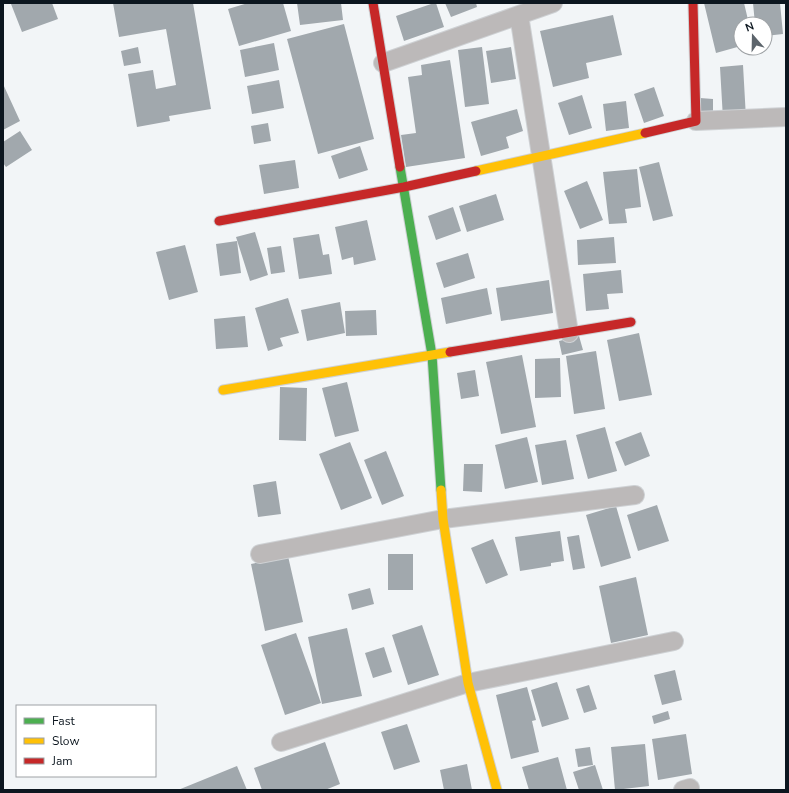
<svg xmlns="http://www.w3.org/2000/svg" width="789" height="793" font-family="'Nunito Sans',sans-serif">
	<rect width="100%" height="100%" fill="#f2f5f7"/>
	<path fill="#a1a8ad" d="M14,3H52L58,19L22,32L11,4Z
		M113,3H193L211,109L169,116L170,121L137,127L128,74L153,70L156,89L176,85L166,29L119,37Z
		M248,3H283L291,31L239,46L228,9Z
		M297,3H341L343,20L300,25Z
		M434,3H436L444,27L404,41L396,16Z
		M445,3H476L477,7L451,17Z
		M704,3H744L749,24H741V46L716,53Z
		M753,3H780L783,34L765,36V24H755Z
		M613,15L622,55L586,63L589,78L553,87L540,31Z
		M344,24L374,139L318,154L287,39Z
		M274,43L279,70L245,77L240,50Z
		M138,47L141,63L124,66L121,51Z
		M482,47L489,104L465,107L458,50Z
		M511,47L516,79L491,83L486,51Z
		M450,60L465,158L406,167L401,135L416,133L408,77L422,75L421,65Z
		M743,65L746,118L723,119L720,67Z
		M279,80L284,108L252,114L247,86Z
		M3,84L20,121L3,130Z
		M654,87L664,116L644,123L634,94Z
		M582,95L592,128L569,135L558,103Z
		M700,98L713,99V116H701Z
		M626,101L629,128L606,131L603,104Z
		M517,109L523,131L506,137L509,148L481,156L471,122Z
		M268,123L271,141L254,144L251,126Z
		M20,131L32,150L6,167L3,163V142Z
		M360,146L368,170L339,179L331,156Z
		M295,160L299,188L264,194L259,165Z
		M659,162L673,216L653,221L639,167Z
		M637,169L641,207L625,209L627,223L609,224L603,172Z
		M587,181L603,220L580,229L564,191Z
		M496,194L504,220L467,232L459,206Z
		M453,207L461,231L436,240L428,216Z
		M367,220L376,260L354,265L353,257L342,260L335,227Z
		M255,232L268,275L250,281L236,237Z
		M319,234L323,255L329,254L332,274L299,279L293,238Z
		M614,237L616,263L578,265L577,240Z
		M237,241L241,273L220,276L216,244Z
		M185,245L198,292L169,300L156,252Z
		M281,246L285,272L271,274L267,248Z
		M468,253L475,278L444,288L436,263Z
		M621,270L623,293L607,294L609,309L586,311L583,274Z
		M549,280L553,313L501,321L496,288Z
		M487,288L492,314L446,324L441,298Z
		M288,298L299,333L280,338L283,346L268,351L255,308Z
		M340,302L345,333L307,341L301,310Z
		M376,310L377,335L346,336L345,311Z
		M245,316L248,347L216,349L214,319Z
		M639,333L652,395L619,401L607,340Z
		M579,336L583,350L562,355L559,341Z
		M596,351L605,409L574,414L566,356Z
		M522,355L536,427L501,434L486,362Z
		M560,358L561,397L535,398V359Z
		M475,370L479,396L461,399L457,373Z
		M347,382L359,431L335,437L322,388Z
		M280,387L307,388L306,441L279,440Z
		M605,427L617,471L588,479L576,435Z
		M641,432L650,456L625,466L615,442Z
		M527,437L538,482L505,489L495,445Z
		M566,440L574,479L542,485L535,445Z
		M350,442L372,498L341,510L319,454Z
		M386,451L404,496L382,505L364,460Z
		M464,464H483L482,492L463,491Z
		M276,481L281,514L258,517L253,485Z
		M657,505L669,541L638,551L627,515Z
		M616,506L631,558L601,567L586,515Z
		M560,531L564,561L551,563V566L520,571L515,537Z
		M579,535L585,568L573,570L567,537Z
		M493,539L508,575L486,584L471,548Z
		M388,554H413V590H388Z
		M288,556L303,622L265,631L251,564Z
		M636,577L648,635L611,643L599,586Z
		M370,588L374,604L352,610L348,594Z
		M422,625L439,675L408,685L392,635Z
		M347,628L362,696L322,704L308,637Z
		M296,633L321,703L285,715L261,645Z
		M384,647L392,672L373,678L365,653Z
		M675,670L682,700L662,705L654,675Z
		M557,682L569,719L542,727L531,690Z
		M589,685L597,709L584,713L576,689Z
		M527,687L536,720L532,721L539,752L511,759L496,695Z
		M668,711L670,719L654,724L652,716Z
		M407,724L420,762L394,770L381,732Z
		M686,734L692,774L658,780L652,739Z
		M325,742L340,784L325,790H262L254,768Z
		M645,744L649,786L615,790L611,747Z
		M590,747L593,765L578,767L575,749Z
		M558,757L567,790H529L522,767Z
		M467,764L472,790H444L440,770Z
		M595,765L603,790H579L573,772Z
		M237,766L247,790H178Z"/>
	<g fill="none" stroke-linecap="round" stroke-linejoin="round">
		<g stroke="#ced1d4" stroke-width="20">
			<path id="street" d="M519,15L569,333
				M383,63L553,3
				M696,121L786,117
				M260,554L443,519L635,495
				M281,742L468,683L674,641
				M683,790L690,788"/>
		</g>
		<g stroke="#ced1d4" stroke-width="11">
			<path id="fast" d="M400,167L432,355L441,490"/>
		</g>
		<g stroke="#ced1d4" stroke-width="11">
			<path id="slow" d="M476,171L645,133
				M223,390L450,352
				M441,490L443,519L468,683L497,790"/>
		</g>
		<g stroke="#ced1d4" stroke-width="11">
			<path id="jam" d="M373,3L400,167
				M645,133L696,121L693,3
				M219,221L404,187L476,171
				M450,352L631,322"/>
		</g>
		<use href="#street" stroke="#bcb9b9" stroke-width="18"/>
		<use href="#fast" stroke="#4caf50" stroke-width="9"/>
		<use href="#slow" stroke="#ffc107" stroke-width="9"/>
		<use href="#jam" stroke="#c62828" stroke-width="9"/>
	</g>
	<rect width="789" height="793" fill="none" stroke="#0c161f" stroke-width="8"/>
	<rect x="16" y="705" width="140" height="72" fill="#ffffff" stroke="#9ea2a5"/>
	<rect x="24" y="718" width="20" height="6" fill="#4caf50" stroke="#9ea2a5"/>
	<text x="52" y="725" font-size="12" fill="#0c161f">Fast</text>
	<rect x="24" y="738" width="20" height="6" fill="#ffc107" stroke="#9ea2a5"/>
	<text x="52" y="745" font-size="12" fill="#0c161f">Slow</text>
	<rect x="24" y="758" width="20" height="6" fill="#c62828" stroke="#9ea2a5"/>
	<text x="52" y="765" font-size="12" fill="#0c161f">Jam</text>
	<g transform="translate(753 36) rotate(340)"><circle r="19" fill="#ffffff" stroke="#9ea2a5"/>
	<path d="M0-3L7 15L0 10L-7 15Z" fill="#5c646b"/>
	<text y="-6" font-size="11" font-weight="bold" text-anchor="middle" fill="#0c161f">N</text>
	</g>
</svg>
